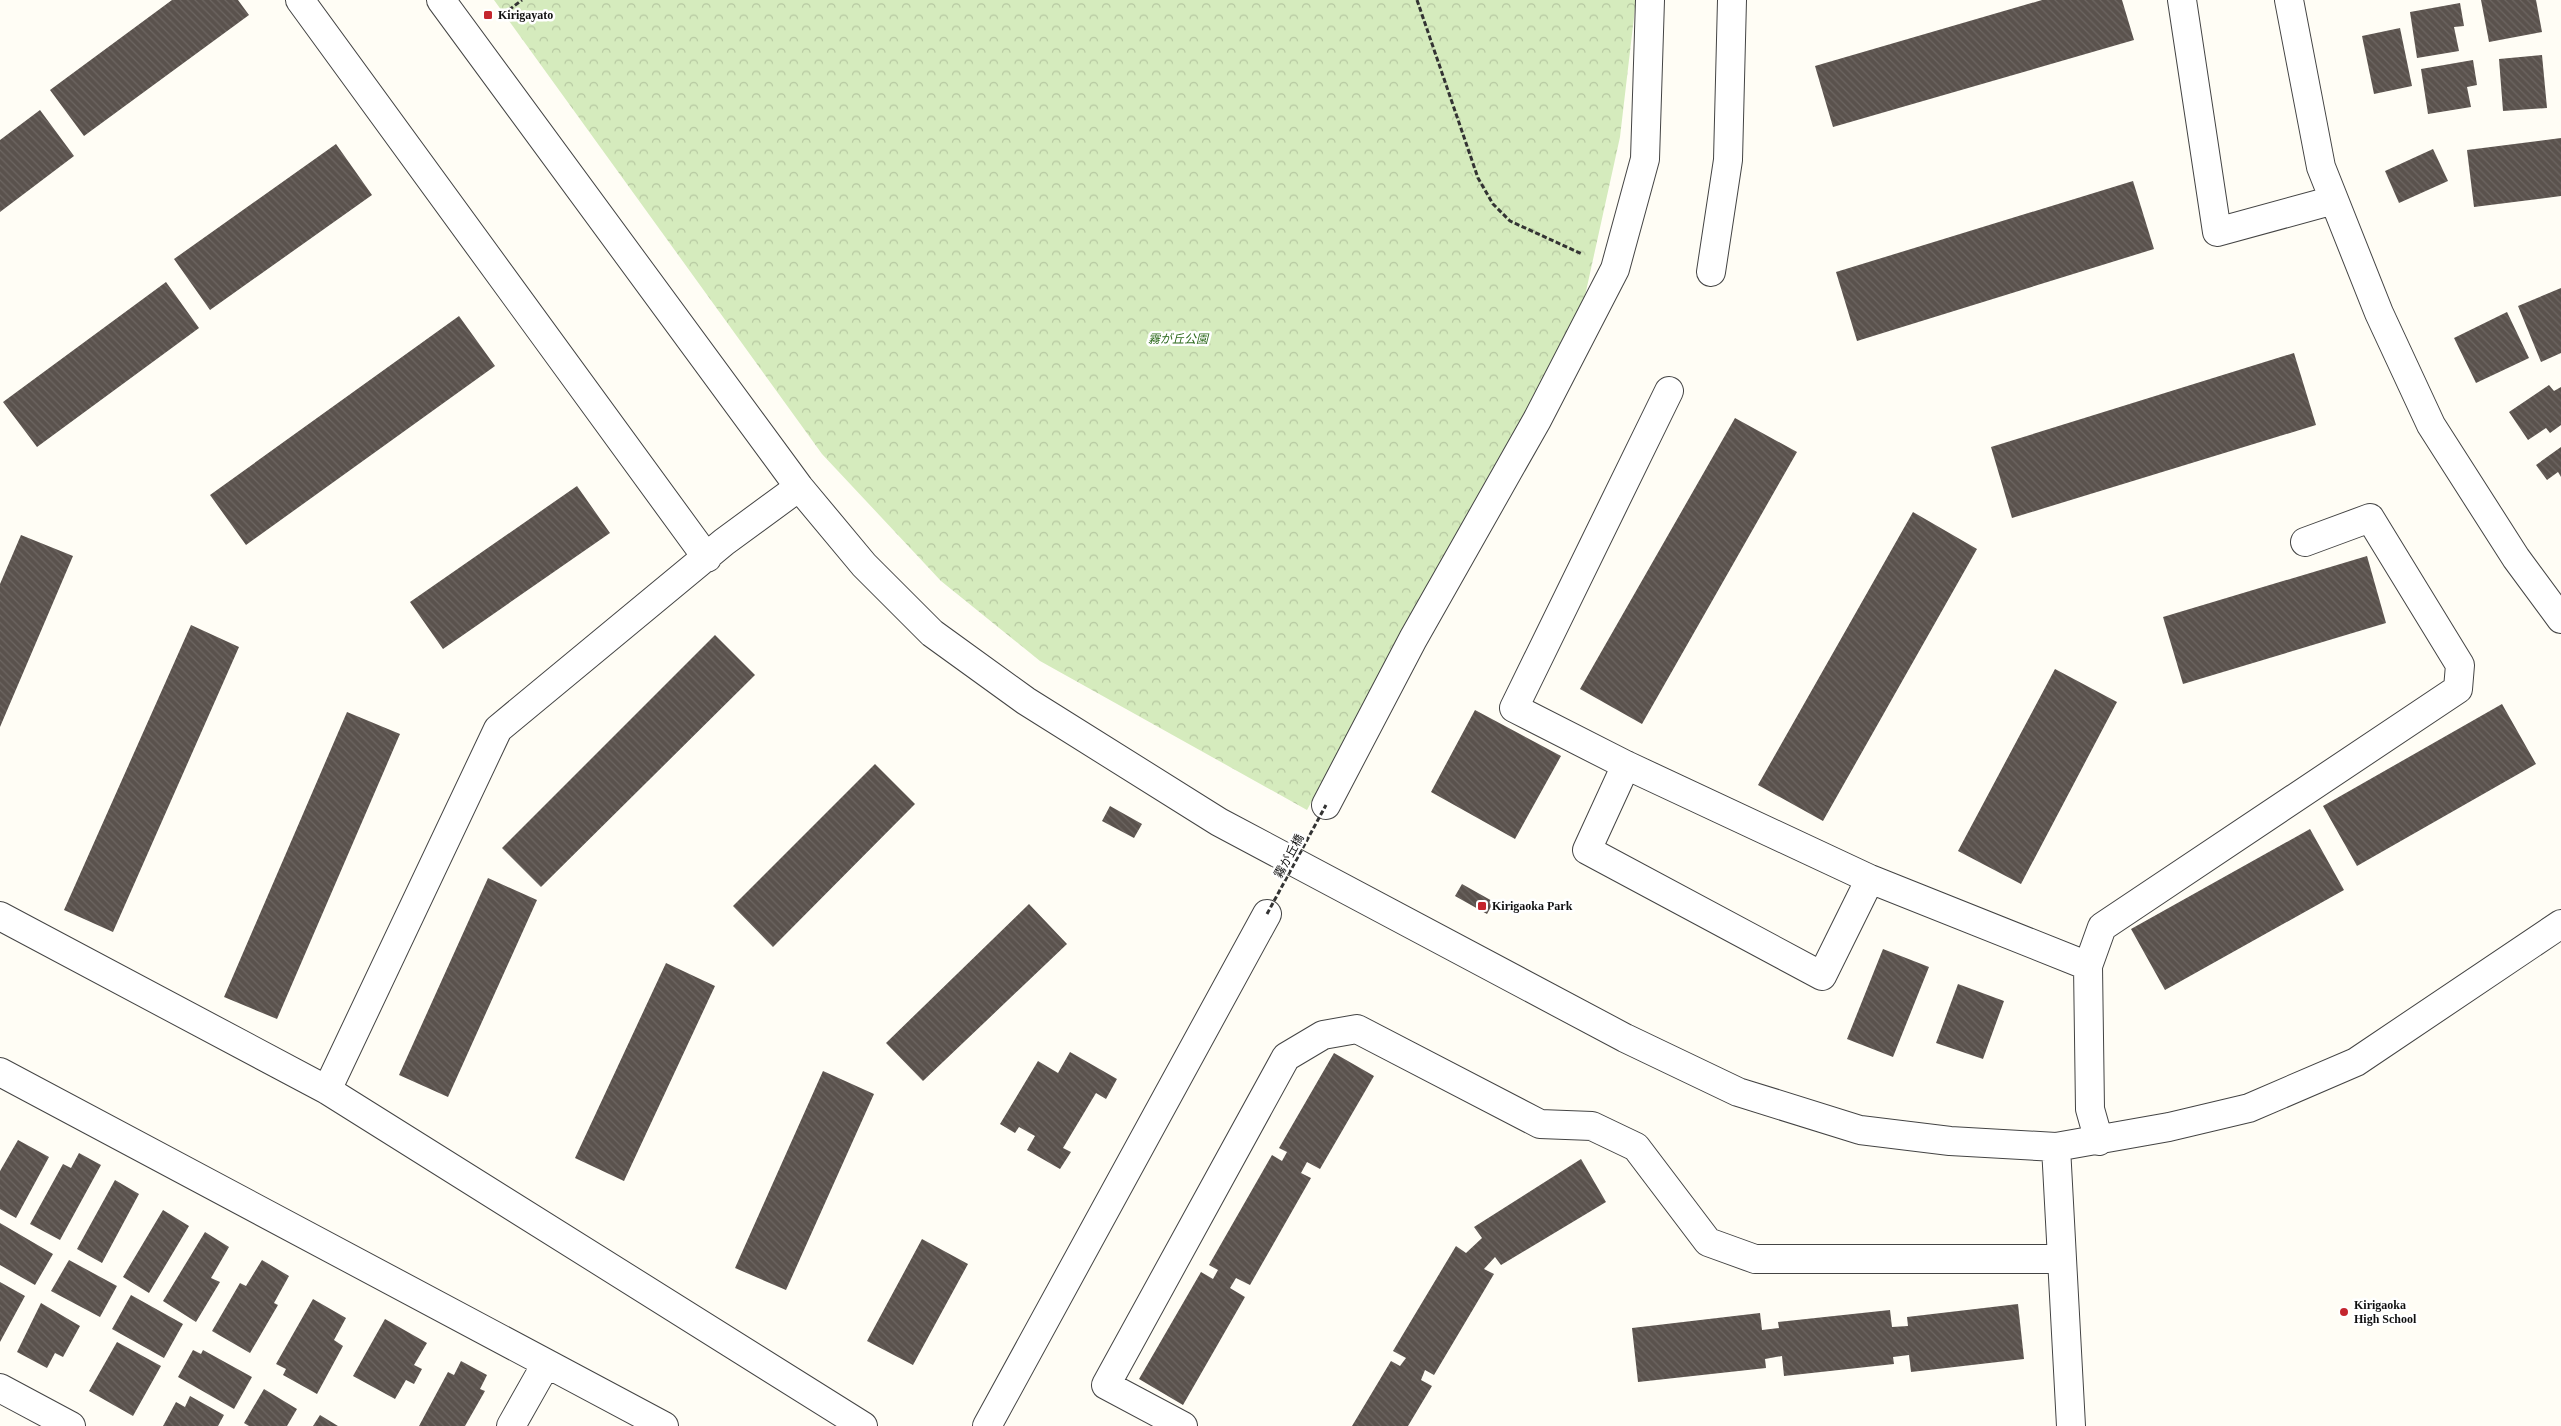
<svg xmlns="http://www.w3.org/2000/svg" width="2561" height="1426" font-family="'Times New Roman','Noto Sans JP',serif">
	<defs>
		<pattern id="park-crowns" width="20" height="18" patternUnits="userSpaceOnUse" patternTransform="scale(1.25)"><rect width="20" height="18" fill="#d5ebbd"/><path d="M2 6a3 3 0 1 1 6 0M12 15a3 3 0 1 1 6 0" fill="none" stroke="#b6c8a1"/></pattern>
		<pattern id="building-back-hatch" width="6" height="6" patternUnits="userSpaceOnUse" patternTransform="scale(1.25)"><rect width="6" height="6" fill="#5a524d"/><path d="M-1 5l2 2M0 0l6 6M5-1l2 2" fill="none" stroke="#6d6662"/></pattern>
	</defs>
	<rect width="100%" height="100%" fill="#fffdf5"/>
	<path fill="url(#park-crowns)" d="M494,0H1636L1620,137L1581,314L1477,496L1307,810L1040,661L941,581L822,454Z"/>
	<path fill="url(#building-back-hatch)" d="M172,0H238L249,15L84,136L50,90Z
		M2042,0H2122L2134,40L1833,127L1815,66Z
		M2481,0H2536L2542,32L2489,42Z
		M2460,3L2464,26L2454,27L2459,51L2417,58L2410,12Z
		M2400,28L2412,86L2374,94L2362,36Z
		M2542,55L2547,108L2503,111L2499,59Z
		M2473,60L2477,85L2467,87L2471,107L2428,114L2421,69Z
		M40,110L74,156L0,212V140Z
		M2561,138V196L2474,207L2467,150Z
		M336,144L372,195L210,310L174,259Z
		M2433,149L2448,181L2399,203L2385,171Z
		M2133,181L2154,249L1857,341L1836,272Z
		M166,282L199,328L37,447L3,402Z
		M2561,288V353L2541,362L2518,306Z
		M2507,312L2529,358L2476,383L2454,338Z
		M459,316L495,366L246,545L210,495Z
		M2294,353L2316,425L2012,518L1991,447Z
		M2549,385L2554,391L2561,387V425L2550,433L2546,428L2528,440L2509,412Z
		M1735,418L1797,452L1642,724L1580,689Z
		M2561,447V477L2558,472L2547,480L2536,465Z
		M577,486L610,533L443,649L410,602Z
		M1913,512L1977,549L1823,821L1758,785Z
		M21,535L73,556L0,727V584Z
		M2367,556L2386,623L2183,684L2163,617Z
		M191,625L239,647L113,932L64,910Z
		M715,635L755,675L541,887L502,848Z
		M2055,669L2117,702L2021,884L1958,851Z
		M2502,704L2536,764L2357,866L2323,806Z
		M1475,710L1561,756L1515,839L1431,792Z
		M347,712L400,734L277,1019L224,997Z
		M875,764L915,804L773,947L733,906Z
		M1110,806L1142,824L1134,838L1102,821Z
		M2310,829L2344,890L2165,990L2131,929Z
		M488,878L537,900L448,1097L399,1075Z
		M1462,884L1494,902L1487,914L1455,896Z
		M1029,904L1067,944L923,1081L886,1043Z
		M1883,949L1929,967L1893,1057L1847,1039Z
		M666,963L715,986L624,1181L575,1158Z
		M1958,984L2004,1001L1983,1059L1936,1043Z
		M1070,1052L1117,1079L1106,1099L1096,1093L1063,1148L1071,1152L1060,1169L1027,1150L1035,1136L1019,1127L1015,1133L1000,1124L1038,1061L1058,1073Z
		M1334,1053L1374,1076L1320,1169L1307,1162L1301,1173L1311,1178L1250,1285L1236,1278L1230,1288L1245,1297L1183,1405L1139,1379L1201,1272L1213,1279L1218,1270L1209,1265L1272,1155L1282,1161L1287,1152L1279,1148Z
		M823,1071L874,1094L786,1290L735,1268Z
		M18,1140L49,1157L16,1218L0,1209V1171Z
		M79,1153L101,1165L60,1240L30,1224L63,1164L71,1168Z
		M1581,1159L1606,1202L1501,1265L1495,1257L1484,1269L1494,1274L1434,1375L1425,1370L1421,1380L1432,1386L1408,1426H1352L1391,1361L1400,1366L1406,1358L1393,1351L1456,1246L1466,1253L1482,1238L1474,1227Z
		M115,1180L139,1194L102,1263L77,1249Z
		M163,1210L189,1226L149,1293L123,1277Z
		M0,1223L53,1254L35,1285L0,1265Z
		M205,1232L229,1247L211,1278L220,1282L196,1322L163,1301Z
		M922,1239L968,1264L913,1365L867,1341Z
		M69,1260L117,1286L100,1317L51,1291Z
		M262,1260L289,1276L274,1303L278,1305L250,1353L212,1331L240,1283L246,1286Z
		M0,1282L25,1296L0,1342Z
		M131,1295L183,1324L164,1358L112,1329Z
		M313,1299L346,1318L334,1340L343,1346L317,1394L283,1375L286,1369L276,1364Z
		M41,1303L80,1326L63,1357L55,1353L47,1368L17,1352Z
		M2018,1304L2024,1359L1911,1372L1909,1355L1893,1357L1894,1364L1784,1376L1782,1356L1765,1359L1766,1368L1638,1382L1632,1328L1760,1313L1762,1330L1779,1328L1778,1322L1890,1310L1892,1327L1908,1326L1907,1317Z
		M385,1319L427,1343L414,1365L422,1369L414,1384L406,1380L395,1399L353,1376Z
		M117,1342L161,1366L133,1416L89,1391Z
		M193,1350L201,1354L203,1350L252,1377L234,1409L178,1377Z
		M461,1361L487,1375L480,1389L485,1391L465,1426H419L448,1372L454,1375Z
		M264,1389L297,1409L287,1426H249L244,1423Z
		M190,1396L224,1415L218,1426H163L176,1402L185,1407Z
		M320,1415L338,1426H313Z"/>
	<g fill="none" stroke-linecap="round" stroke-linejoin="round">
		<g stroke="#444" stroke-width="30">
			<path id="minor" d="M300,0L707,558
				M441,0L799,487L864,565L932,633L1026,701L1219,822L1625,1038L1738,1092L1860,1130L1950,1141L2056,1147L2169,1127L2249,1108L2356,1062L2561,924
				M2182,0L2217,232L2334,200
				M2289,0L2321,167L2379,313L2431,425L2516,558L2561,619
				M1711,272L1728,160L1732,0
				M1669,391L1514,708L1626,765L1870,879L2088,966L2090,1109L2099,1141
				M1626,765L1587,850L1822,976L1870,879
				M1326,805L1413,639L1537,420L1615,269L1645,159L1650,0
				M0,916L327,1090L863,1426
				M2088,966L2102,927L2458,689L2460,665L2370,518L2305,542
				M0,1072L664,1426
				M327,1090L498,729L724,542L799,487
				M2056,1147L2071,1426
				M0,1388L71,1426
				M511,1426L546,1364
				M987,1426L1267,914
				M1183,1426L1106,1385L1286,1057L1323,1035L1357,1029L1540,1124L1592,1126L1636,1147L1708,1242L1755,1259H2062"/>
		</g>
		<path stroke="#333" stroke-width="3" stroke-dasharray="5 2.5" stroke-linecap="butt" d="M1417,0L1478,178L1493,204L1510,221L1582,254
			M497,19L522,0"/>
		<use href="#minor" stroke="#fff" stroke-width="28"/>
		<path stroke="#333" stroke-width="3" stroke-dasharray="5 2.5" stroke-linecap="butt" d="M1267,914L1326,805"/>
	</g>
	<g fill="#c4262e" stroke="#fff" stroke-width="2">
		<rect x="483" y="10" width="10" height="10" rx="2.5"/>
		<rect x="1477" y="901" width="10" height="10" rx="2.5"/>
		<circle cx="2344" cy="1312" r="5"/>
	</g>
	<g text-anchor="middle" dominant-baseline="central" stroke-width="5" stroke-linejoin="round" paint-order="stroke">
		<g font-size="12" font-weight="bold" fill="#111" stroke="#fff" text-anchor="start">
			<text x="498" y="15">Kirigayato</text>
			<text x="1492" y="906">Kirigaoka Park</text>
			<text x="2354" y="1305">Kirigaoka<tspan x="2354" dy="14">High School</tspan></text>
		</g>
		<g font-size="12" font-style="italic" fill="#2f6b1f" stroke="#fff">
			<text x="1178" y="339">霧が丘公園</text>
		</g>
		<g font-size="12" fill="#111" stroke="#fff">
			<text transform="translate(1289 856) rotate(-61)">霧が丘橋</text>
		</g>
	</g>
</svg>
